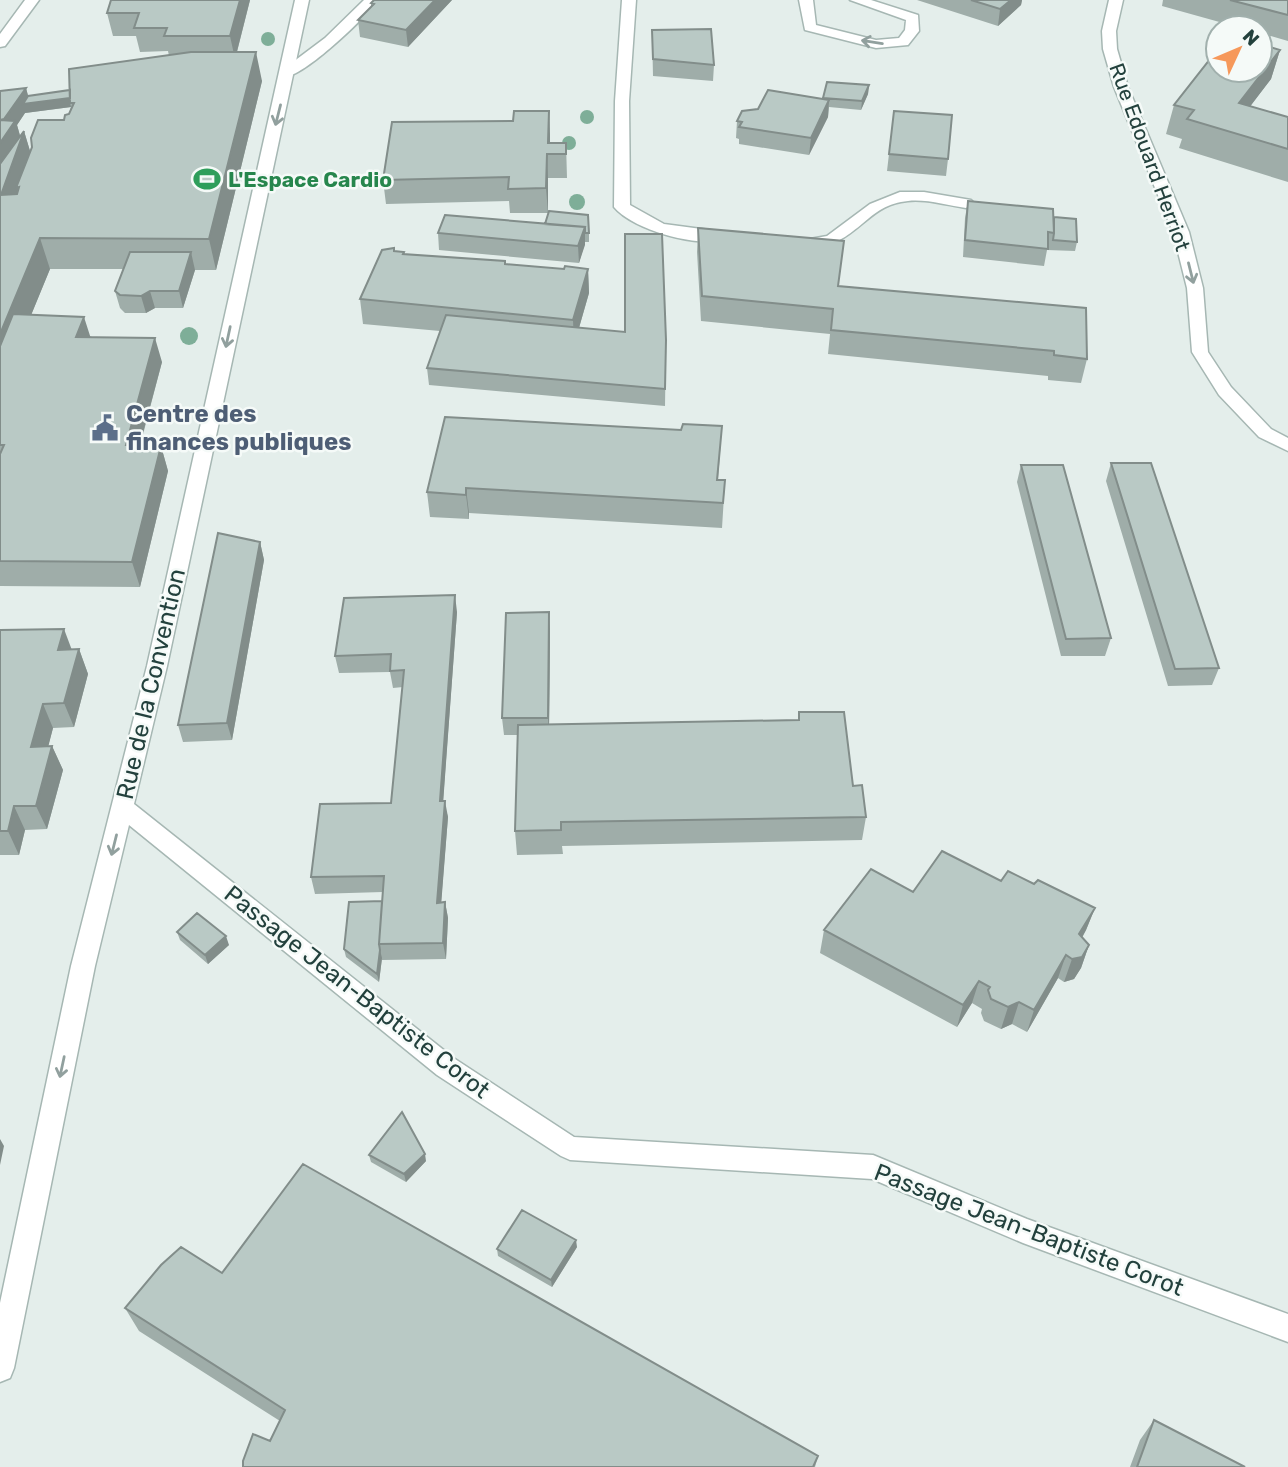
<svg xmlns="http://www.w3.org/2000/svg" width="1288" height="1467" font-family="Rubik,sans-serif">
	<rect width="100%" height="100%" fill="#e4eeeb"/>
	<g fill="none" stroke-linecap="round" stroke-linejoin="round">
		<g stroke="#a6b7b3" stroke-width="3">
			<path id="service" d="M25,0H39L5,46L0,47V34Z
				M364,0H379C365,17 301,81 281,77V71L325,38Z
				M799,0H813L816,25L876,40L899,38L905,30L906,20L850,0H871L918,15L919,31L908,45L876,48L805,30Z"/>
		</g>
		<g stroke="#a6b7b3" stroke-width="3">
			<path id="minor" d="M295,0H309L167,666L134,804L455,1059L574,1137L873,1155L1027,1219L1288,1314V1342L1023,1243L872,1179L570,1160L561,1156L437,1075L129,825L95,966L14,1368L10,1378L0,1382V1303L71,966L147,666Z
				M622,0H636L629,101L630,205L664,224L724,232L732,237L730,240C700,248 634,231 614,207L615,101Z
				M1109,0H1123L1116,31L1117,49L1128,87L1189,232L1203,288L1208,352L1231,387L1271,429L1288,438V451L1259,437L1219,395L1192,352L1187,288L1173,232L1114,87L1103,49L1102,31Z
				M900,192H924L971,200L974,203L966,208C946,205 921,197 901,202C863,209 856,247 805,249L797,244L799,241L827,236L870,204Z"/>
		</g>
		<use href="#service" fill="#fff" fill-rule="evenodd"/>
		<use href="#minor" fill="#fff" fill-rule="evenodd"/>
	</g>
	<g fill="#7eae98">
		<circle cx="268" cy="39" r="7"/>
		<circle cx="587" cy="117" r="7"/>
		<circle cx="569" cy="143" r="7"/>
		<circle cx="577" cy="202" r="8"/>
		<circle cx="189" cy="336" r="9"/>
	</g>
	<path fill="#9fada9" fill-rule="evenodd" d="M250,0L237,52L262,81L216,270H195L183,308H155L146,313H125L120,308L115,291L123,269H50L31,315L162,362L140,446H161L168,471L140,587L0,586V91L26,88L28,96L70,90L169,56L168,51L140,52L136,36H113L107,13ZM71,107L69,114L30,151L24,131L20,136L17,125L25,113Z
		M374,0H452L408,47L360,37L358,20L371,7V3Z
		M917,0H1022L1021,5L998,26Z
		M1163,0H1288V41L1260,33V28H1241L1162,6Z
		M652,30L714,65L713,81L653,76Z
		M1280,50L1271,79L1250,106L1288,117V182L1179,148L1182,139L1166,134L1174,105Z
		M827,82L869,85L868,94L861,110L829,107L828,117L809,155L739,144V139L736,138L737,121L758,109L823,99Z
		M549,111L550,143H566L567,178H548V213H510L509,201L386,204L383,180L513,121Z
		M894,111L948,159L946,176L887,171Z
		M968,201L1054,217L1077,242L1075,251L1047,250L1044,266L963,257L965,218Z
		M698,228L839,286L1087,359L1081,383L1048,380V376L828,354L830,334L701,321L697,252Z
		M438,233H589V242H585L579,263L439,250Z
		M395,251L404,252L405,255L505,261L506,265L564,269H588L589,293L579,328L666,340L665,406L429,385L427,368L440,331L363,324L360,299Z
		M722,426L718,480H725L722,528L469,513V519L430,517L427,492L681,430Z
		M1111,463L1219,668L1212,685L1168,686L1106,481Z
		M1021,465L1111,638L1105,656H1061L1017,482Z
		M260,542L264,560L232,740L183,742L178,725Z
		M457,612L443,801L448,817L441,902H445L448,918L446,959L382,960V958L379,982L346,957L344,949L382,901L383,892L315,894L311,877L391,803L403,687L393,688L390,672L339,673L335,656Z
		M550,629L549,725L798,720L799,712L853,786L866,817L862,840L562,846L563,854L517,855L515,831L518,735H504L502,718Z
		M0,630L72,649H79L88,674L74,727L53,728L48,746H52L63,770L47,829L25,830L19,855H0Z
		M1001,881L1034,884L1095,908L1086,930L1082,938L1089,945L1081,968L1074,979L1064,982L1058,978L1027,1032L1012,1024L1001,1029L984,1021L981,1013L982,1009L972,1003L957,1027L820,953L824,930L913,892Z
		M177,932L229,945L208,964L180,940Z
		M369,1155L426,1161L406,1182L371,1162Z
		M577,1247L552,1287L498,1256L497,1249Z
		M222,1273L818,1456L815,1467H243L270,1441L280,1421L139,1331L125,1308Z
		M1154,1420L1245,1467H1130L1140,1440Z"/>
	<path fill="#828d8a" d="M240,0H250L235,59L230,36Z
		M435,0H452L408,47L406,30Z
		M1011,0H1022L1021,5L998,26L1000,9Z
		M1280,50L1271,79L1230,133L1239,103Z
		M256,52L262,81L216,270L209,239Z
		M869,85L868,94L861,110L862,101Z
		M26,88L30,103L75,97L74,103H70L71,107L25,113L17,125L21,139L24,131L33,161L21,195L0,209V121Z
		M829,100L828,117L809,155L811,138Z
		M549,111L550,135V154L548,143Z
		M547,154L548,178V213L546,188Z
		M585,227V245L579,263L578,246Z
		M40,238L50,269L0,391V334Z
		M191,252L195,270L183,308L179,291Z
		M588,269L589,293L574,345L573,320Z
		M150,291L155,308L146,313L141,296Z
		M84,317L92,342L76,337Z
		M155,338L162,362L133,470L126,445Z
		M161,446L168,471L140,587L132,562Z
		M466,488L469,513V519L466,495Z
		M260,542L264,560L232,740L227,723Z
		M455,595L457,612L442,818L440,801Z
		M549,612L550,629L549,735L548,718Z
		M64,629L73,653L58,650Z
		M79,649L88,674L74,727L64,703Z
		M43,704L53,728L42,771L31,747Z
		M52,746L63,770L47,829L36,806Z
		M445,801L448,817L440,919L437,903Z
		M14,806L25,830L19,855L8,831Z
		M445,902L448,918L446,959L443,943Z
		M1095,908L1086,930L1071,957L1079,934Z
		M226,936L229,945L208,964L205,955Z
		M1089,945L1081,968L1074,979L1064,982L1072,959Z
		M380,950L382,958L379,982L377,974Z
		M1066,955L1058,978L1027,1032L1034,1010Z
		M979,981L972,1003L957,1027L963,1005Z
		M1019,1002L1012,1024L1001,1029L1008,1007Z
		M0,1139L4,1146L0,1165Z
		M425,1154L426,1161L406,1182L404,1174Z
		M576,1240L577,1247L552,1287L551,1280Z"/>
	<path fill="#b9c9c5" stroke="#828d8a" stroke-width="2" d="M111,0H240L230,36H164L167,28H134L139,13H107Z
		M374,0H435L406,30L358,20L374,4L371,3Z
		M971,0H1011L1000,9Z
		M1230,0H1288V15Z
		M711,29L714,65L653,59L652,30Z
		M1260,44L1280,50L1239,103L1288,117V149L1187,119L1194,110L1174,105L1218,49V70H1260Z
		M191,52H256L209,239L40,238L0,334V164L24,131L1,195L17,194L19,187L16,188L32,147L31,138L38,120H64L65,115L69,114L74,103H70L69,69Z
		M827,82L869,85L862,101L823,98Z
		M26,88L4,119L0,120V91Z
		M70,90V98L23,104L28,96Z
		M768,90L829,100L811,138L739,127L742,122L737,121L742,111L758,109Z
		M514,111H549L548,143H566V154H547L546,188L508,189L509,177L383,180L392,122L513,121Z
		M894,111L952,115L948,159L889,154Z
		M0,120L15,121L0,143Z
		M968,201L1053,209L1054,233L1048,232V249L965,240Z
		M549,211L588,215L589,233H585V227L545,224Z
		M445,215L585,227L578,246L438,233Z
		M1054,217L1076,219L1077,242L1053,240L1054,233Z
		M698,228L844,241L838,286L1086,308L1087,359L1054,355V351L831,330L833,309L702,296Z
		M625,234H662L666,340L665,389L427,368L446,315L625,332Z
		M394,248V251L404,252L403,254L505,261V264L564,269L565,266L588,269L573,320L360,299L382,250Z
		M130,252H191L179,291H150L141,296L120,295L115,291Z
		M13,314L84,317L76,337L155,338L126,445L161,446L132,562L0,561V454L4,445H0V346Z
		M445,417L681,430L683,424L722,426L717,480H725L723,503L466,488V495L427,492Z
		M1111,463H1151L1219,668L1175,669Z
		M1021,465H1063L1111,638L1066,639Z
		M218,533L260,542L227,723L178,725Z
		M455,595L440,801H445L437,903L445,902L443,943L379,944L384,876L311,877L320,804L391,803L404,670L390,671L391,654L335,656L344,598Z
		M549,612L548,718H502L506,613Z
		M64,629L58,650L79,649L64,703L43,704L31,747L52,746L36,806H14L8,831H0V630Z
		M799,712H844L853,786L862,785L866,817L561,822V830L515,831L518,725L799,720Z
		M942,851L1001,881L1008,871L1034,884L1038,880L1095,908L1079,934L1089,945L1082,957L1072,959L1066,955L1034,1010L1019,1002L1008,1007L991,999L988,990L990,987L979,981L963,1005L824,930L871,869L913,892Z
		M382,901L379,944L380,950L377,974L344,949L349,902Z
		M197,913L226,936L205,955L177,932Z
		M402,1112L425,1154L404,1174L369,1155Z
		M303,1164L818,1456L813,1467H243V1461L253,1434L270,1441L285,1410L125,1308L161,1265L181,1247L222,1273Z
		M522,1210L576,1240L551,1280L497,1249Z
		M1154,1420L1245,1467H1137Z"/>
	<defs><path id="oneway-shaft" d="M-6 0H5M1.5-3L5.5 0L1.5 3" fill="none" stroke-width="1.6" stroke-linecap="round" stroke-linejoin="round" transform="scale(1.75)"/></defs>
	<g stroke="#91a09e">
		<use href="#oneway-shaft" transform="translate(872 42) rotate(-171)"/>
		<use href="#oneway-shaft" transform="translate(278 115) rotate(104)"/>
		<use href="#oneway-shaft" transform="translate(1191 273) rotate(76)"/>
		<use href="#oneway-shaft" transform="translate(228 337) rotate(102)"/>
		<use href="#oneway-shaft" transform="translate(114 845) rotate(104)"/>
		<use href="#oneway-shaft" transform="translate(62 1067) rotate(102)"/>
	</g>
	<defs>
		<g id="stadium-bare" transform="scale(2.1)"><path d="M0-5a6.5 5 0 1 0 0 10a6.5 5 0 1 0 0-10ZM-3.5-1.8h7v3.6h-7Z" fill="#2e9e5b" stroke="#f5faf8" stroke-width="2.5" paint-order="stroke"/></g>
		<g id="civic-bare" transform="scale(2.1)"><path d="M-.6-6.5H3V-4.5H.6V-3L4-1V1h2V6H-6V1h2V-1L-.6-3ZM-1.2 2.5V6h2.4V2.5Z" fill="#5c6f8a" stroke="#f5faf8" stroke-width="2.5" paint-order="stroke"/></g>
	</defs>
	<g fill-rule="evenodd">
		<use href="#stadium-bare" x="207" y="179"/>
		<use href="#civic-bare" x="105" y="428"/>
	</g>
	<g text-anchor="middle" dominant-baseline="central" stroke-width="5" stroke-linejoin="round" paint-order="stroke">
		<g font-size="21" fill="#23413d" stroke="#f5faf8">
			<text transform="translate(1150 157) rotate(70)">Rue Edouard Herriot</text>
		</g>
		<g font-size="21" font-weight="bold" fill="#27864d" stroke="#f5faf8" text-anchor="start">
			<text x="228" y="179">L'Espace Cardio</text>
		</g>
		<g font-size="24" font-weight="bold" fill="#4e5e75" stroke="#f5faf8" text-anchor="start">
			<text x="126" y="414">Centre des<tspan x="126" dy="28">finances publiques</tspan></text>
		</g>
		<g font-size="24" fill="#23413d" stroke="#f5faf8">
			<text transform="translate(151 684) rotate(-77)">Rue de la Convention</text>
			<text transform="translate(357 992) rotate(38)">Passage Jean-Baptiste Corot</text>
			<text transform="translate(1029 1230) rotate(21)">Passage Jean-Baptiste Corot</text>
		</g>
	</g>
	<g transform="translate(1239 49) rotate(46)"><circle r="33" fill="#f5faf8" stroke="#a1b0ad" stroke-width="2"/>
	<path d="M0-5L12 26L0 18L-12 26Z" fill="#f6985a"/>
	<text y="-10" font-size="19" font-weight="bold" text-anchor="middle" fill="#23413d">N</text>
	</g>
</svg>
